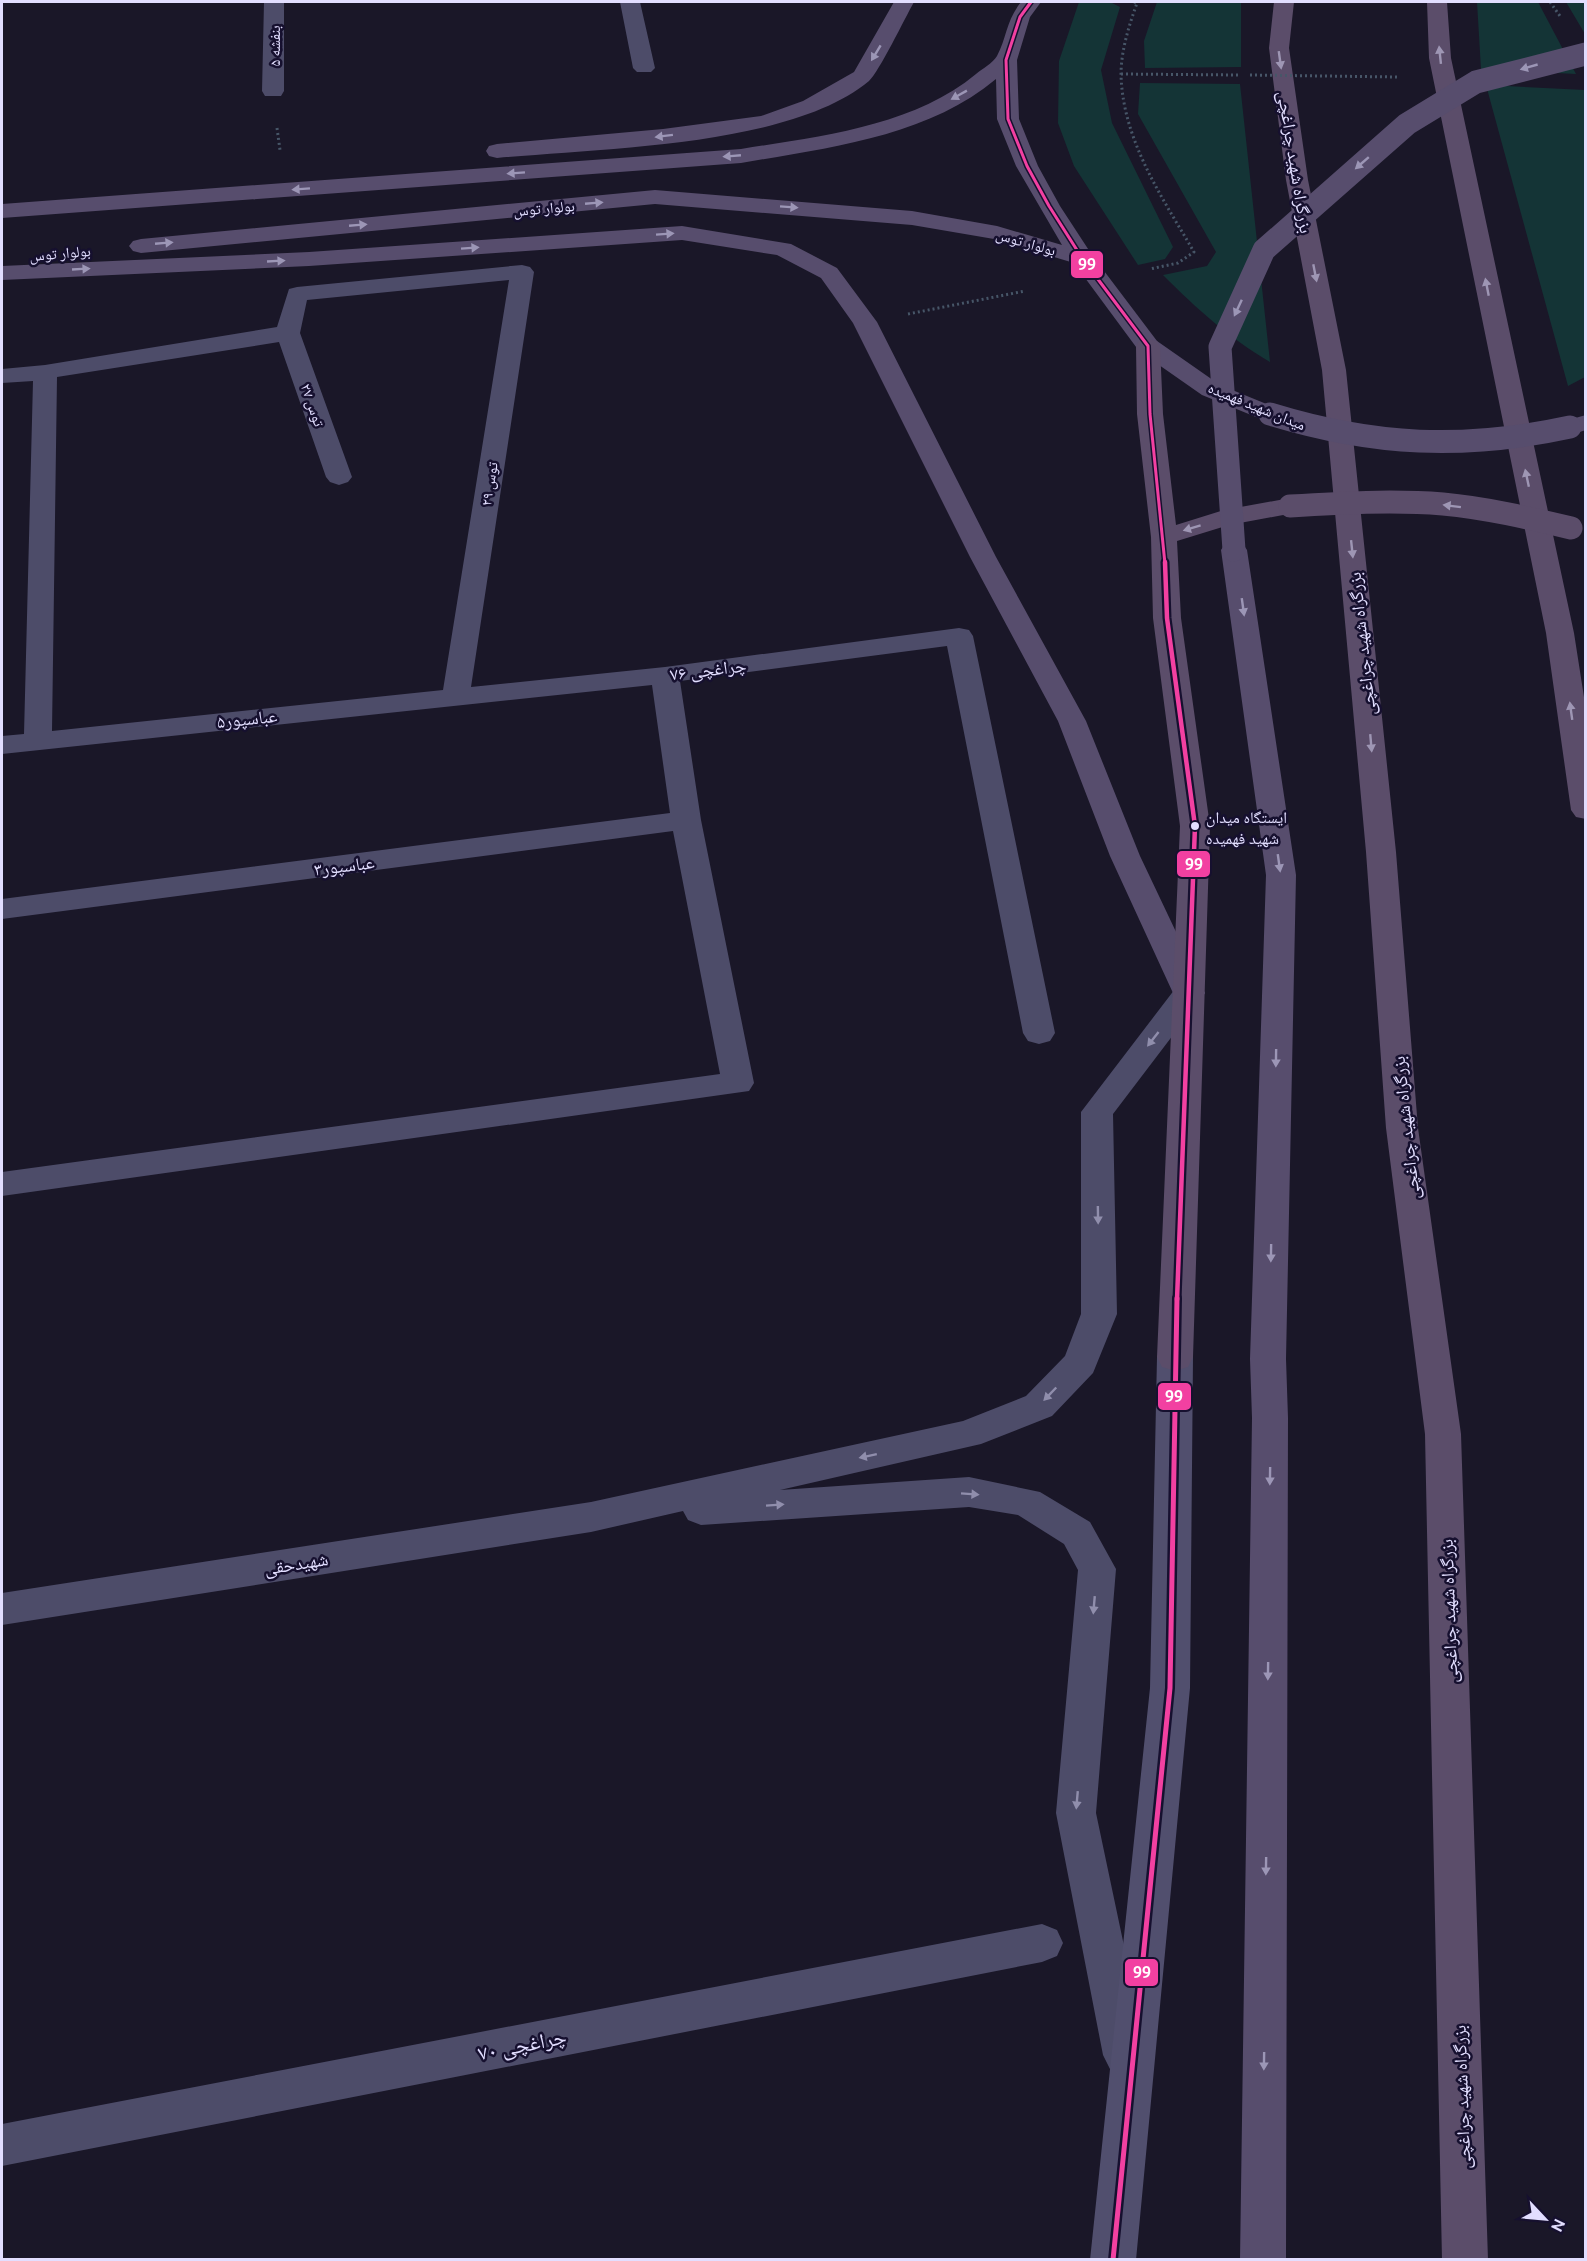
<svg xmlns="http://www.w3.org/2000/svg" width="1587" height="2261" font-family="Ubuntu,'Noto Naskh Arabic',sans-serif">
	<rect width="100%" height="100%" fill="#1a1728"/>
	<path fill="#143436" d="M1079,2H1110L1120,7L1101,70L1112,123L1173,247L1165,259L1138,265L1074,166L1058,123L1059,61Z
		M1157,2H1241V67L1145,68L1144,41Z
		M1477,2H1538L1576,74L1481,69Z
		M1566,2H1585V34Z
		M1140,83L1240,84L1270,362C1228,337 1198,310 1163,275L1207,266L1216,252L1138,114Z
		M1486,85L1585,90V377L1568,386Z"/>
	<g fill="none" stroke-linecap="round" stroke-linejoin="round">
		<path stroke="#475668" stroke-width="3" stroke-dasharray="2 3" stroke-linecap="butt" d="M1134,2L1137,3C1129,26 1121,50 1121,75C1123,141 1162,197 1194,252L1178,263L1150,269
			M1550,2L1560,16
			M1121,74L1240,75
			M277,128L280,150
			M908,314L1025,291"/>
		<path fill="#4d4c69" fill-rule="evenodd" d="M264,2H284V91L281,96H265L262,91Z
			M620,2H640L655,68L651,72H637L633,68Z
			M522,265L530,267L534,272L471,687L665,667L959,628L969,630L973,636L1055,1033L1050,1041L1039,1044L1028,1041L1023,1033L947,646L680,681L701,820L754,1083L749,1091L2,1196V1172L720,1074L673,831L2,919V899L670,813L652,685L2,754V736L24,734L33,381L2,383V369L45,365L277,327L289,289L297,287ZM509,280L443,690L52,731L57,377L279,342L326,477L330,482L339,485L348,482L352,477L300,333L307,300Z
			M1042,1924L1057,1930L1063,1943L1057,1956L1042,1962L2,2166V2124Z"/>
		<path fill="#4d4c69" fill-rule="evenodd" d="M1189,982L1200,985L1205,993L1113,1114L1117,1314L1093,1373L1052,1416L981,1444L780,1490L969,1477L1040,1492L1090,1522L1116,1569L1096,1813L1147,2055L1140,2069L1125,2075L1110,2069L1103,2055L1056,1813L1078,1570L1064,1544L1018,1515L969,1507L701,1525L688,1520L683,1511L591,1532L2,1625V1593L591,1502L963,1421L1026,1396L1065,1356L1081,1314V1112L1178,985Z"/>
		<path fill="#514f6e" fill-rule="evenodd" d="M1175,1343L1188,1347L1193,1357L1190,1688L1136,2260H1090L1150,1688L1157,1357L1162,1347Z"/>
		<path fill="#574d6d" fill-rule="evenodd" d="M894,2H914C905,18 879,72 869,81C790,147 599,148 497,158L489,156L486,151L489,146L497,144L663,129L761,116L803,101L854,72Z
			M1021,2H1041L1030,17L1017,60L1019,119L1038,166L1060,206L1092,255L1157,341L1220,385L1279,409L1283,414L1279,419L1270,422L1261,419L1202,395L1139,351L1074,263L994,239L912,225L655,204L141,253L133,251L129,246L133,241L141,239L655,190L912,211L997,226L1062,245L1016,166L997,119L996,79C927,137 827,148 741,163L2,218V204L741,149C820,136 912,127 976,74C982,69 993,63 997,56C1007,37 1006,21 1021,2Z
			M682,226L791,244L837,268L877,322L996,557L1086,721L1140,856L1205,993L1200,1001L1189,1004L1178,1001L1173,993L1110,856L1058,721L970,557L853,323L821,278L777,255L682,240L309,266L2,280V266L309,252Z
			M1586,415V430L1570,435L1561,432L1557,427L1561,422Z
			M1234,542L1243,544L1247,550L1296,875L1286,1359L1288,1418L1286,2260H1240L1252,1418L1250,1359L1266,875L1221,550L1225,544Z"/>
		<path fill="#5b4d6a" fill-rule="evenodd" d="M1274,2H1294L1289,48L1308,180L1346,370L1396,852L1418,1128L1461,1434L1488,2260H1442L1425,1434L1386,1128L1366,852L1322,370L1286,180L1269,48Z
			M1427,2H1447L1451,58L1574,633L1586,710V819L1576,817L1571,810L1546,633L1429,58Z
			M1148,339L1157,341L1160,346L1163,414L1176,525L1224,510L1290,498L1299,500L1303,506L1299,512L1229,525L1177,541L1181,618L1210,826L1193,1357L1188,1367L1175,1371L1162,1367L1157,1357L1180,826L1153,618L1151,537L1137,414L1136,346L1139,341Z"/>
		<path stroke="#475668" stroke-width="3" stroke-dasharray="2 3" stroke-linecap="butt" d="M1250,75L1397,77"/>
		<path stroke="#574d6d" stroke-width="23" d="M1270,414C1374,446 1464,450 1570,427
			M1234,550L1220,347L1264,250L1407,124L1476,82L1586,54"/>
		<path stroke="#5b4d6a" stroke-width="23" d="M1290,506C1341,503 1392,500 1443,504C1486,508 1529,518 1571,528"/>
		<g stroke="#16102f" stroke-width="6">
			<path id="bus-1-far2" d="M1031,2L1020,17L1006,60L1008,119L1027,166L1049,206L1082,258L1148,346L1150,414L1165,564"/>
		</g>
		<g stroke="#16102f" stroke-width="9">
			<path id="bus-1-far1" d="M1165,562L1167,618L1195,826L1177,1300"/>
		</g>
		<g stroke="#16102f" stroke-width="10">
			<path id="bus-1" d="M1113,2260L1170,1688L1177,1298"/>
		</g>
		<use href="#bus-1-far2" stroke="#f240a1" stroke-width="3"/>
		<use href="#bus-1-far1" stroke="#f240a1" stroke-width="4.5"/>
		<use href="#bus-1" stroke="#f240a1" stroke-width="5"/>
	</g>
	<defs><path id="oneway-solid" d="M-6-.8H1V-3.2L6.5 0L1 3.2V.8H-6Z" transform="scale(1.5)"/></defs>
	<g fill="#9c96b6">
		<use href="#oneway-solid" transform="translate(876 53) rotate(121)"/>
		<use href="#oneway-solid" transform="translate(1529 67) rotate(164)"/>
		<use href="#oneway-solid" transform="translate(959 95) rotate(151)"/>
		<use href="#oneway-solid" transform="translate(664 136) rotate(173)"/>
		<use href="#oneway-solid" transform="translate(732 156) rotate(175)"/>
		<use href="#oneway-solid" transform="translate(1362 163) rotate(139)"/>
		<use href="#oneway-solid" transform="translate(516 173) rotate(176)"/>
		<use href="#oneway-solid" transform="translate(301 189) rotate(176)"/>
		<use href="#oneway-solid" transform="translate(594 203) rotate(-5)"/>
		<use href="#oneway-solid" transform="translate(789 207) rotate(4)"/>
		<use href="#oneway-solid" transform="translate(358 225) rotate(-5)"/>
		<use href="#oneway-solid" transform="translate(665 234) rotate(-4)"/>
		<use href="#oneway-solid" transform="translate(164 243) rotate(-5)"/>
		<use href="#oneway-solid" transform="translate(470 248) rotate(-4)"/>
		<use href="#oneway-solid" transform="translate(276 261) rotate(-3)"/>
		<use href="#oneway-solid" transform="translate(81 269) rotate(-3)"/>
		<use href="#oneway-solid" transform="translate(1238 308) rotate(115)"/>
		<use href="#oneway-solid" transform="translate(1243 607) rotate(82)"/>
		<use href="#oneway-solid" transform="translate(1279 863) rotate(82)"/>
		<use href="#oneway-solid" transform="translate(1276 1058) rotate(91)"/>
		<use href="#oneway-solid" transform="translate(1271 1253) rotate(91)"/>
		<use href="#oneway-solid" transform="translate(1270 1476) rotate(91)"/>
		<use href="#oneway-solid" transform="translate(1268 1671) rotate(91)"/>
		<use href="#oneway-solid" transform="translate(1266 1866) rotate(91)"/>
		<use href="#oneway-solid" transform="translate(1264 2061) rotate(91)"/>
	</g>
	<g fill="#9e96b4">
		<use href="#oneway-solid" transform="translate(1440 55) rotate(-96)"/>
		<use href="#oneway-solid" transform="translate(1280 60) rotate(82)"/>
		<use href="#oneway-solid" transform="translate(1315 273) rotate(79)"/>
		<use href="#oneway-solid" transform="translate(1487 287) rotate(-101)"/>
		<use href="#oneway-solid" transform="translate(1527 478) rotate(-102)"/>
		<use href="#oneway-solid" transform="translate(1452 506) rotate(-173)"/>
		<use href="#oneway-solid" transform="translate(1192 528) rotate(163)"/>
		<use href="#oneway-solid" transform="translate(1352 549) rotate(84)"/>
		<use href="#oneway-solid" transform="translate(1571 711) rotate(-98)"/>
		<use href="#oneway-solid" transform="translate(1371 743) rotate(85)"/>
	</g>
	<g fill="#908eac">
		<use href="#oneway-solid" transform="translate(1153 1039) rotate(128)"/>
		<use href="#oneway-solid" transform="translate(1098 1215) rotate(89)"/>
		<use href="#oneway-solid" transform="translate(1050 1394) rotate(134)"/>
		<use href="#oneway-solid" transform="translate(868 1456) rotate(168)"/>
		<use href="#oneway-solid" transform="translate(970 1494) rotate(4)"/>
		<use href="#oneway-solid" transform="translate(775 1505) rotate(-4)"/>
		<use href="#oneway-solid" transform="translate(1094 1605) rotate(95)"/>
		<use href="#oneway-solid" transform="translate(1077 1800) rotate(95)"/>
	</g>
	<circle fill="#e2deff" stroke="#16102f" stroke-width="2" cx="1195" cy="826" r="5"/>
	<g text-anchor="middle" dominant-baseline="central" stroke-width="5" stroke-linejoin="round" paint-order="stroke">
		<g font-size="15" fill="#e2deff" stroke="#16102f">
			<text transform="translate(274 46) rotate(-90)">بنفشه ۵</text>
			<text transform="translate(544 208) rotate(-5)">بولوار توس</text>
			<text transform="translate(1026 242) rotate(16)">بولوار توس</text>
			<text transform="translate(60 253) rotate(-5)">بولوار توس</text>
			<text transform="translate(313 405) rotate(71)">توس ۲۷</text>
			<text transform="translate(1257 406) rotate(22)">میدان شهید فهمیده</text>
			<text transform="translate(489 484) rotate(-81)">توس ۲۹</text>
		</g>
		<g font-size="16" fill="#e2deff" stroke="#16102f" text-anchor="start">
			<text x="1206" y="817">ایستگاه میدان<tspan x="1206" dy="21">شهید فهمیده</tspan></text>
		</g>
		<g font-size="18" fill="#e2deff" stroke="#16102f">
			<text transform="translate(1296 162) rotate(81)">بزرگراه شهید چراغچی</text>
			<text transform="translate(1361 644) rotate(-96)">بزرگراه شهید چراغچی</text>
			<text transform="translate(708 669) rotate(-7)">چراغچی ۷۶</text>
			<text transform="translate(247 718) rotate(-6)">عباسپور۵</text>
			<text transform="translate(344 865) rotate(-7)">عباسپور۳</text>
			<text transform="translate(1405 1128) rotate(-96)">بزرگراه شهید چراغچی</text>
			<text transform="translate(296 1563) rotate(-9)">شهیدحقی</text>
			<text transform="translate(1448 1611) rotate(-92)">بزرگراه شهید چراغچی</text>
			<text transform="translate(1461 2097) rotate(-92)">بزرگراه شهید چراغچی</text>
		</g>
		<g font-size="21" fill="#e2deff" stroke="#16102f">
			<text transform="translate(522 2044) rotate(-11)">چراغچی ۷۰</text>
		</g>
	</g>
	<g stroke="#16102f" stroke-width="2">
		<rect x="1070" y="250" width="34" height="29" rx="6" fill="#f240a1"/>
		<rect x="1176" y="850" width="35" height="28" rx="6" fill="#f240a1"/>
		<rect x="1157" y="1382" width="35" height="29" rx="6" fill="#f240a1"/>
		<rect x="1124" y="1958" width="35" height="29" rx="6" fill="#f240a1"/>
	</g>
	<g font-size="16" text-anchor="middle" font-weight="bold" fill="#fff">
		<text x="1087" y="270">99</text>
		<text x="1194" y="870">99</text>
		<text x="1174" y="1402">99</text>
		<text x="1142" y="1978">99</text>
	</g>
	<rect width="1587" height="2261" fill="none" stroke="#e2deff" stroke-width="6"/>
	<g transform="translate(1545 2219) rotate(116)" stroke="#16102f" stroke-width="4.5" paint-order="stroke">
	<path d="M0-4.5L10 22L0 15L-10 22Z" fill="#e2deff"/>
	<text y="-9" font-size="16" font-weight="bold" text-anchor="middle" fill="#e2deff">N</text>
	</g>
</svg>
